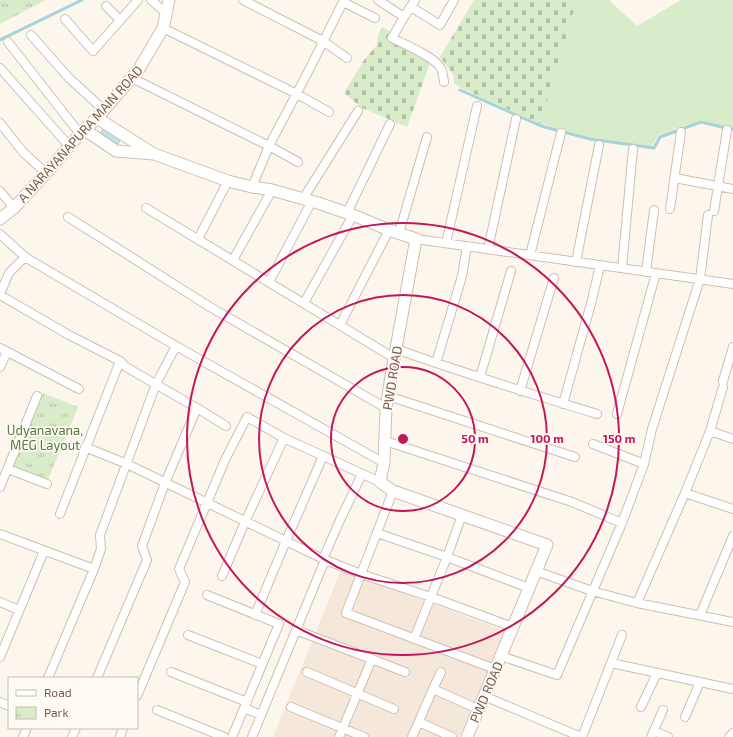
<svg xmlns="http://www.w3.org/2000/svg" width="733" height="737" font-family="'Exo 2',sans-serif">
	<defs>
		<pattern id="cemetery-stones" width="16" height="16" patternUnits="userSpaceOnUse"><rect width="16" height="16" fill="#d8ecc9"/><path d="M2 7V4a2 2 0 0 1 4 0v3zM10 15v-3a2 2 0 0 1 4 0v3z" fill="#b4c2a5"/></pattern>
		<pattern id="park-tufts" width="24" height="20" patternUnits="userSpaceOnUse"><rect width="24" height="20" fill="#d8ecc9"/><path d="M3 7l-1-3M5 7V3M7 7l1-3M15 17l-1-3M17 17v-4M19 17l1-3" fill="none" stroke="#b4c2a5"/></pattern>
		<pattern id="water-ripples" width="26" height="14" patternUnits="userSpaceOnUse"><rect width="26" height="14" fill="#bfe3e8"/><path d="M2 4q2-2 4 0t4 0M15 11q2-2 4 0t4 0" fill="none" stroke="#a0bbbe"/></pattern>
	</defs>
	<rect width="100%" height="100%" fill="#fdf6ec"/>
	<path fill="#f5e8da" d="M341,570L506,631L459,737H273Z"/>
	<path fill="#d8ecc9" d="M577,0H609L637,26L681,0H733V127H724L701,120L659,135L651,147L589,137L540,124Z"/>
	<path fill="url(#cemetery-stones)" d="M474,0H577L540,124L461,88L454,83L453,74L440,57Z
		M383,27L392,33L390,41L430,63L407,127L362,108L344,93L364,60L377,45L378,35Z"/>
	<path fill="url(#park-tufts)" d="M0,0H46L0,24Z
		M43,393L78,407L47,482L13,468Z"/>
	<path fill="url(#water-ripples)" stroke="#a5d3da" d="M105,127L123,136L116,147L100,133Z"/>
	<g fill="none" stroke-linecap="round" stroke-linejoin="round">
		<path stroke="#a5d3da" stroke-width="3" d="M0,40L82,0
			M460,90L541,126L590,139L654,148L660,137L701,122L730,129H733"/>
		<g stroke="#d1beb0" stroke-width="10">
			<path id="minor" d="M151,0L167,14
				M243,0L323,41L347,58
				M378,0L404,17
				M415,0L404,17L392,38C404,44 433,56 440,67C443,71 443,77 444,82
				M343,2L375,18
				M106,6L120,20
				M411,7L440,25L454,0
				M65,19L93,51L138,0
				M163,28L297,94L329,112
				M31,35L69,78L104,110
				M8,42L80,134
				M0,68L70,147
				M132,78L269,146L298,162
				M0,123L23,152L46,173
				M675,178L733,189
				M252,187L269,146L310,68L344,0
				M0,191L14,208
				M303,199L358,111
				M146,208L394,358
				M670,209L681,132
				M714,211L727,130
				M347,213L390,124
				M68,217L210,307L386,408
				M399,233L427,137
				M0,234L25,257L176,346L354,446L379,460L384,462
				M198,239L228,181
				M416,239L733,284
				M446,243L477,106
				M488,249L516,119
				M530,255L561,133
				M233,260L272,190
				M576,262L599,145
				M622,268L633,149
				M646,272L654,210
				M269,282L312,201
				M0,294L9,273L25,257
				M0,295L69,335L120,361L126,367L197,408L226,426
				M304,303L353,215
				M340,325L389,230
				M0,348L79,389
				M396,349C462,373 529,393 597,414
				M436,363L462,276L467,246
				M0,367L7,352
				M480,377L511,271
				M723,381L733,347
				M520,391L554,278
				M388,396L575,457
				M563,404L592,300L600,265
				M617,414L656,273
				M710,431L733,439
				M385,441L572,502L622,523
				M593,444L644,464
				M85,447L127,464L323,559L361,574L431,597L513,627
				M8,469L47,484
				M0,487L37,396
				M393,491L346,613L495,669
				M685,493L733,509
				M60,514L120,361
				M377,533L447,557L529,588
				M0,534L94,569
				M323,559L340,520L362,474
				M536,571L592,591L637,603L733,622
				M222,576L245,522L284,438
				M207,595L279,624L232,737
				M0,602L19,610
				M637,603L685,493L710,431L723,387
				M255,615L286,541L323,456
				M700,615L733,536
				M296,630L405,672
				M188,635L262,664
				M414,639L447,557L462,515
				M501,656L557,675L622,523L644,464L652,429L700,279L708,215
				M0,657L44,551
				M611,663L733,689
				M171,672L247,702
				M307,672L394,709
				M48,678L94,569L101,549L100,535L156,384L176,346
				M97,678L147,560L142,546L165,483L197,408
				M433,689L441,672
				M137,696L185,582L179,569L225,460L247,417L284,438L380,482
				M484,696L581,737
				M0,702L9,706
				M291,707L364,737
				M641,707L657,673
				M244,708L261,715
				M157,710L224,737
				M685,717L700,682
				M419,722L452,737
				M654,731L668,737
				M23,737L27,728
				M72,737L76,728
				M120,737L123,728
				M252,737L325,560
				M339,737L372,659
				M412,737L433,689L478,709
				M582,737L622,635
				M651,737L663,710
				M729,737L733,733"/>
		</g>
		<g stroke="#d1beb0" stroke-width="13">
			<path id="tertiary" d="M97,118L152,153
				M85,130L116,151L154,154L228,181L252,187L272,190L318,203L353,215L389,230L416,239L392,370L386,408L384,462L380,482L393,491L547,545L467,737
				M0,219L14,208L46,173L80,134L97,118L139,69L163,28L169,0"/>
		</g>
		<use href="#minor" stroke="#fff" stroke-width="8"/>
		<use href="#tertiary" stroke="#fff" stroke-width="11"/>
	</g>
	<g fill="none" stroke="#c2185b" stroke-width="2">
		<circle cx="403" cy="439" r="72"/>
		<circle cx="403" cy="439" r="144"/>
		<circle cx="403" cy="439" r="216"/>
	</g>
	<g text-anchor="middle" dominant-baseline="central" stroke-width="3.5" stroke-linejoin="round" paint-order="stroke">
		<g font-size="13" fill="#7a5c4d" stroke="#fffaf3">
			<text transform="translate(80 134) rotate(-48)">A NARAYANAPURA MAIN ROAD</text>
			<text transform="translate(392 378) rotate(-81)">PWD ROAD</text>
			<text transform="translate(486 692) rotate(-67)">PWD ROAD</text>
		</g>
		<g font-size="13" fill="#537a41" stroke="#fffaf3">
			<text x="45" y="430">Udyanavana,<tspan x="45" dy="15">MEG Layout</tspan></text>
		</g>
	</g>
	<circle cx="403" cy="439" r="6" fill="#c2185b" stroke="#fffaf3" stroke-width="2"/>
	<g font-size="12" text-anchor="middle" font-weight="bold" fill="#c2185b" stroke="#fffaf3" stroke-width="3.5" stroke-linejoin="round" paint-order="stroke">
		<text x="475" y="443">50 m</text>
		<text x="547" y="443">100 m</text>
		<text x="619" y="443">150 m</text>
	</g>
	<rect x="8" y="677" width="130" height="52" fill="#fffaf3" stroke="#cabbb1"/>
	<rect x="16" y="690" width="20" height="6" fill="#ffffff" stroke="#cabbb1"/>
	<text x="44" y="697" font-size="12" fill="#7a5c4d">Road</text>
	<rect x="16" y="707" width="20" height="12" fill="url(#park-tufts)" stroke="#cabbb1"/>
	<text x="44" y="717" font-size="12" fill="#7a5c4d">Park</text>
</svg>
